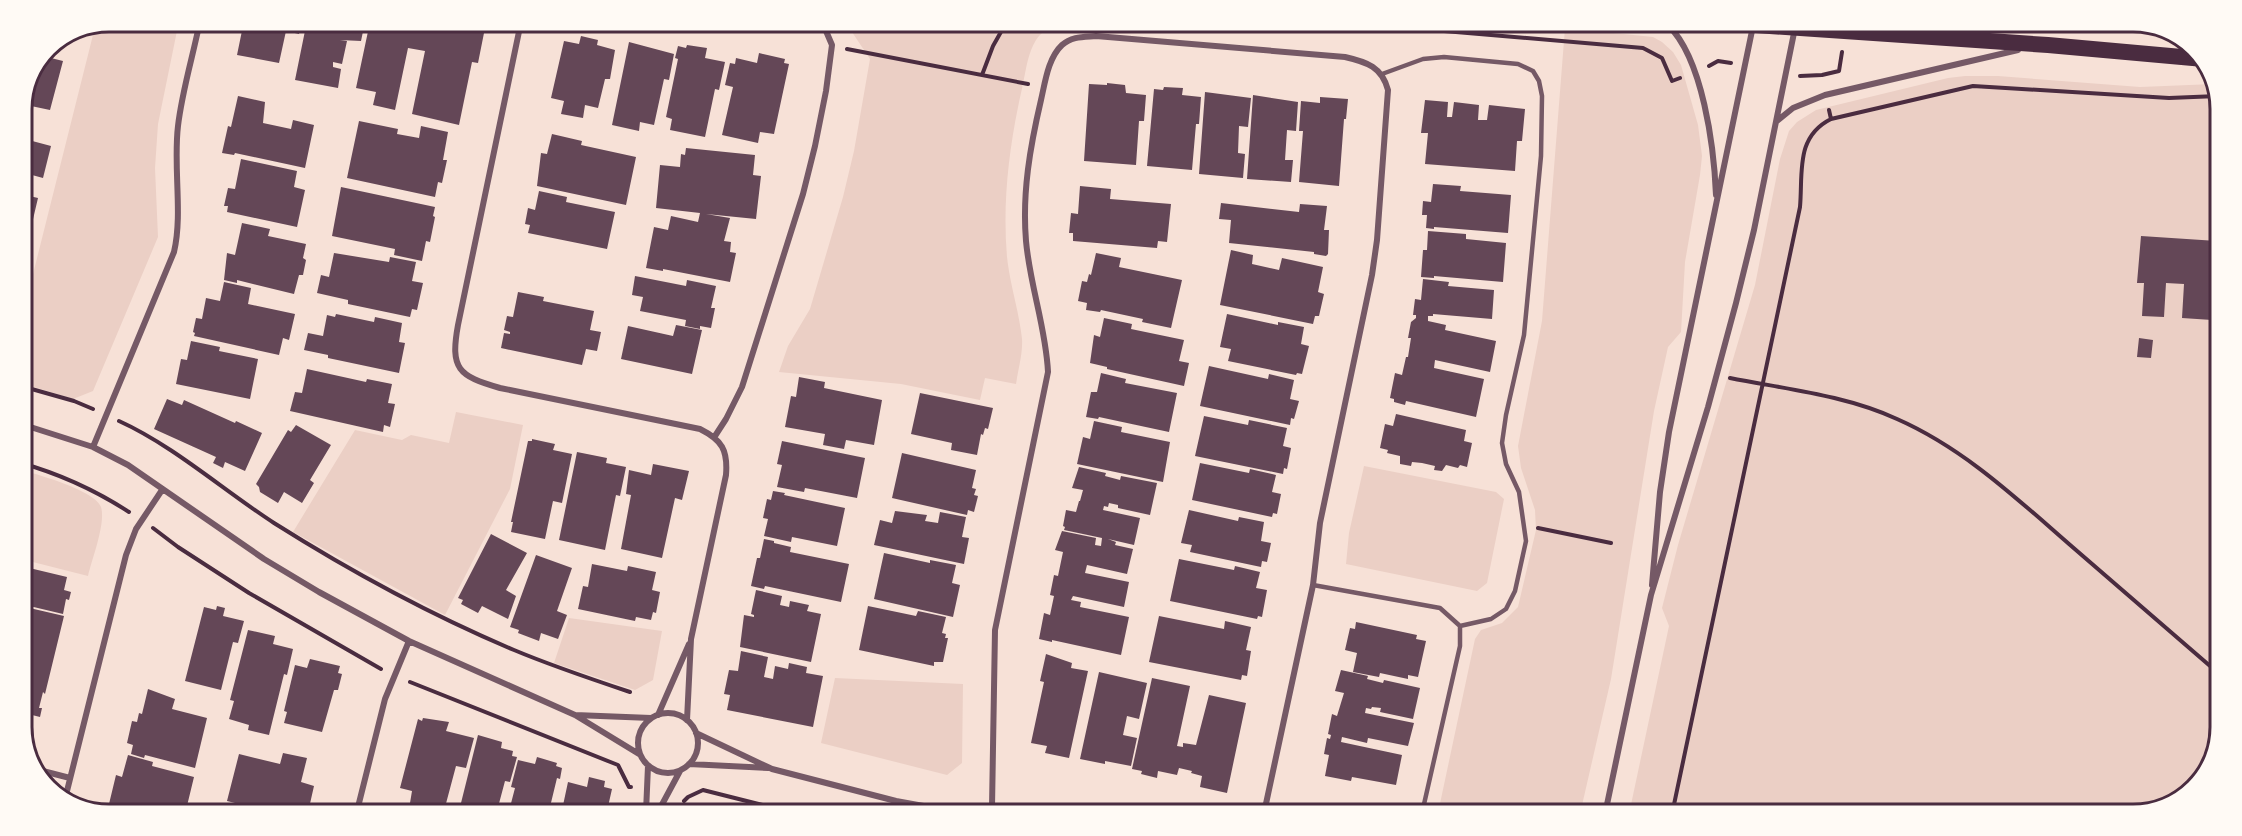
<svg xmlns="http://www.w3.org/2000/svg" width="2242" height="836" font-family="Raleway,sans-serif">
	<rect width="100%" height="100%" fill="#f7e1d7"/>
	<path fill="#ebcfc5" d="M109,21H179L158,124L155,168L158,237L93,391L73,399L21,383V322L95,27Z
		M846,23H1057C1049,28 1041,32 1036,40C1028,53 1026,69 1023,84C1010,140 1002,199 1007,257C1010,285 1019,311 1022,339C1023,353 1018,370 1016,384L985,378L980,400L901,384L779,372L788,346L810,309L843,197L854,151L870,59Z
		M1565,28L1653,37L1662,42L1673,52L1681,65L1698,125L1702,156L1700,175L1685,262L1681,332L1668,347L1654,411L1611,679L1580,814L1438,813L1475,639L1481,630L1502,623L1518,607L1536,530L1535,510L1521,468L1518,446L1542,321Z
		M1965,76H1998L2140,87L2214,84L2221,103L2216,756L2182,800L2134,815L1629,814L1669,626L1662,608L1678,545L1755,285L1780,159L1789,131L1797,122L1816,110L1948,78Z
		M456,412L523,425L510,489L445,615L293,532L355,430L402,440L411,435L449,443Z
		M1364,466L1496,492L1504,499L1487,583L1477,591L1346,564L1349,533Z
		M21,470C37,474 96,491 101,507C106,523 92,559 88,576L21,559Z
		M569,618L662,631L653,680L635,690L554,663Z
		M835,678L963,684L962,763L947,775L821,743Z"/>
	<path fill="#644757" d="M244,21H302L299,34L286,31L279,63L237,55Z
		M307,21L365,22L361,41L340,40L347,41L342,64L333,62V67L341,69L338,88L295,80Z
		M370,22H424L447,27L448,22H472L480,25L479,32L484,33L478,63L472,62L459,125L412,114L425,51L408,48L395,110L373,105L376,92L356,88Z
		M581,36L598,40L597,45L615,50L610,79H605L598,108L585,105L583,118L561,114L564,101L551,98L564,41L579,44Z
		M629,42L674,54L669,80L664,79L654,125L640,122L639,131L612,125Z
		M687,45L707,48L705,58L725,62L719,90L715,89L705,137L670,130L672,119L666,117L678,59L675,58L678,46L686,48Z
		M759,53L785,59L784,63L789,64L774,134L760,132L758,143L722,135L733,87L725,85L730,63L735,64L736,58L757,63Z
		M43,56L63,61L50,110L31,106L28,118L21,116V103Z
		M1107,83L1125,85L1126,93L1146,95L1144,121H1139L1136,165L1084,161L1089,84L1107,85Z
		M1164,87L1183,88L1182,95L1201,97L1199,124H1196L1192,170L1147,166L1154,89L1163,90Z
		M1205,92L1251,98L1248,127L1239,126L1238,153L1245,154L1243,178L1199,174Z
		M1253,95L1298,102L1296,131L1287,130L1285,160H1293L1291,182L1247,179Z
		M238,96L265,102L263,123L291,129L293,120L314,125L305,168L235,153L234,155L222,153L228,126L231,127Z
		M1320,97L1348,99L1346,119H1344L1339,186L1299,182L1303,131H1299L1301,101L1320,103Z
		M1425,100L1448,102L1447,117H1452L1454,102L1479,105L1478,120H1487L1489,105L1525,109L1522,141H1517L1515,171L1425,164L1428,133H1421Z
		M359,121L398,129L397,134L419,138L421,126L448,132L443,160H447L442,183L438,182L435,197L347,178Z
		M552,134L582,141L581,145L636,157L626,205L537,186L541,153L547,154Z
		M21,138L51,146L43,178L21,172Z
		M686,148L755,155L753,175L761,176L756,219L706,214L730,218L724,241L731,242L730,252L736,253L730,282L663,269V271L646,268L654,227L668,230L671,216L698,222L700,213L656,208L660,165L680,167L681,154L685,155Z
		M241,159L297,171L294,187L305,190L297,227L227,212L228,206H224L228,188L235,189Z
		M1433,184L1461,186L1460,191L1511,195L1508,233L1434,227V229L1426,228L1427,215H1422L1423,201L1431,202Z
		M1080,186L1111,189L1110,199L1171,204L1167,242L1158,241L1157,248L1073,241V233H1069L1071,213L1078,214Z
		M341,187L435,207L433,216L435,217L430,242L426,241L422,261L394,255L395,249L332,236Z
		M539,191L567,197L566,202L615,212L607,249L528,233L530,225L525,224L528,208L535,210Z
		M21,194L38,198L30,232L21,229Z
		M1221,203L1299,212L1300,204L1327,206L1324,230H1329L1328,254L1326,256L1314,254V252L1229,243L1231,220L1219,219Z
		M242,223L270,229L268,236L306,244L303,258L306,260L303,275H299L294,294L237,280V283L224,280L227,253L235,255Z
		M1428,231L1466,234V239L1506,243L1503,282L1434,276V278L1421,277L1423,250H1427Z
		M2141,236L2217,241L2212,320L2182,318L2184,284L2166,283L2164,317L2142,316L2144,283H2137Z
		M1231,250L1253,255L1252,264L1279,270L1282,258L1323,267L1318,292L1324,294L1319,316H1315L1313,324L1220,305Z
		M334,253L389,262L390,257L416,262L412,281L423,283L417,310L412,309L410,317L348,304V300L317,293L321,275L329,277Z
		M1096,253L1121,258L1119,267L1182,280L1171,328L1142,322L1143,319L1101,310L1100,312L1086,310L1087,303L1078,301L1082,281L1087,282L1089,274L1091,275Z
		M635,276L686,286L687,280L716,286L711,308H715L711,328L700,326V329L685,326L686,320L640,311L643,297L632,295Z
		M1423,279L1449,282L1448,286L1494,290L1492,319L1433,314V316H1428V321L1446,325L1445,330L1496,341L1490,372L1435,360L1434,368L1484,379L1476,417L1406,401L1405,405L1394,402V399L1390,398L1395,373L1402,375L1406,357H1408L1411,338H1408L1411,322L1416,318V315H1413L1415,299L1421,300Z
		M224,282L251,288L248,304L295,314L289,340L283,338L279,355L194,336L195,333L193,332L196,318L202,319L206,298L220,301Z
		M518,292L544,297L543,301L594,311L590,330L601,332L597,351L586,349L582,365L501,348L504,333L510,334V332L504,330L507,316L513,317Z
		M336,314L374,322L375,317L402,323L399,342L405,343L399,373L328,358V355L304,350L308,333L323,336L327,315L335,317Z
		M1227,314L1278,325V322L1304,327L1301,344L1309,346L1302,374L1297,373L1296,375L1228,361L1231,349L1220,347Z
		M1104,318L1132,324L1131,329L1184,340L1179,361L1189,363L1184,386L1107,369V367L1090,363L1094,335L1100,337Z
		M676,325L702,330L692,374L621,359L628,326L673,336Z
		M2139,338L2153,340L2151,358L2137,357Z
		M191,341L220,347L219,351L258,359L250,399L176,384L181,359L187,360Z
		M1209,366L1268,379L1269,374L1294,380L1290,399L1299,401L1294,419L1291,418L1290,425L1200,406Z
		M307,369L366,382L367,379L392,384L388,403L395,404L390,427L384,425L383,432L290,411L295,392L302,393Z
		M1101,373L1126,379L1125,383L1177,393L1169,432L1099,417L1098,419L1086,417L1091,392H1097Z
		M799,377L825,382L824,388L882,400L874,445L846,440L844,449L823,445L825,434L785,427L791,396L796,397Z
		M920,393L993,408L988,429L985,428L983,435L981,434L977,455L951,450L952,443L911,434Z
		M167,399L182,405L184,400L235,423L236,421L262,433L245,471L225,462L223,468L213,463L216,457L154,429Z
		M1396,414L1466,430L1464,441L1472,443L1467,467L1460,465L1458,468L1446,465L1442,471L1434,470L1435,466L1422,463L1412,462L1411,466L1400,464V456L1387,453L1388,450L1380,448L1385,424L1393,426Z
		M1204,416L1248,425L1249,420L1287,428L1283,446L1291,448L1287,469L1284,468L1283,474L1195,456Z
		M1094,421L1122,427L1121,432L1170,442L1163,482L1077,464L1083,437L1090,439Z
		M296,425L331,445L310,480L314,483L302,503L284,492L278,503L260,492L259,487L256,484L288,430L291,432Z
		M532,439L555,444L553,450L572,454L562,503L553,501L545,539L511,532L513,522H511L528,441H532Z
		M782,441L865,458L857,498L805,488L804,492L777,487L782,465L777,464Z
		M577,452L607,458L606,463L626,467L620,496L616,495L605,550L559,540Z
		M902,453L976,470L972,488L976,489L974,495L978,496L974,512L968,510L967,515L892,498Z
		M1200,463L1249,473L1250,469L1276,475L1272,492L1281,494L1277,514L1273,513L1272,517L1192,500Z
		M653,464L689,471L682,500L675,498L662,558L621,549L631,495L626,494L629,470L651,475Z
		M1079,467L1106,473L1105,476L1120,480L1121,476L1157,483L1150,515L1118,508V505L1109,503L1108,507L1104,506L1103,510L1140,518L1134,545L1108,539L1116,542L1115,545L1133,549L1127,574L1087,565L1085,573L1129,582L1124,607L1073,596L1071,600L1081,602L1080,607L1129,617L1121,655L1052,640V642L1039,639L1044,613L1050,615L1054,596L1050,595L1054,575L1058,576L1063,552L1055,550L1062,531L1096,538L1095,545L1101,546L1102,538L1064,530L1065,527L1063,526L1066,510L1076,512L1079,501H1080L1083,490L1072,488Z
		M773,491L785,493L784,495L845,508L837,546L792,537L791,542L764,536L768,519L763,518L767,499L771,500Z
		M1189,510L1238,521L1239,517L1264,522L1261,541L1271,543L1267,562L1262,561L1261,567L1190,552L1192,545L1181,543Z
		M895,511L927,515L925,521L938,523L940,512L966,517L962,537L969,538L964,564L874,545L880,520L892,523Z
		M491,534L527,553L506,590L516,596L508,619L482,606L478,613L461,604L463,600L458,598Z
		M764,539L774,541V543L791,547L790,552L849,564L841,602L765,586L764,589L751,586L757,558H760Z
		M884,553L930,563V560L956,565L952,583L960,585L953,617L874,599Z
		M536,555L572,568L557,611L567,615L558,639L541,633L539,641L518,633L519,630L510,627Z
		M1179,559L1234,570L1235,566L1260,572L1256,588L1267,590L1262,617L1258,616L1257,619L1170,601Z
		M592,564L627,571L628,566L656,572L652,590L660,592L656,613L653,612L651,620L636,617L635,621L578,609L583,586L588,587Z
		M21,566L67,577L64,590L71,592L69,600L66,599L63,614L21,604Z
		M756,590L782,596L780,605L789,607L790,601L809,605L807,611L821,614L811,662L740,647L744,615L754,617V615L751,614Z
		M21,606L64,616L45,694L43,692L39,708H42L40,717L32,715L28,727L21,725Z
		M217,606L225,608L223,616L244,621L238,643L233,642L221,690L185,681L204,607L216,610Z
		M868,606L916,616L918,611L946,617L942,633L946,634L945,638H948L943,662H934V666L859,650Z
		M1159,616L1224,629L1225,621L1251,627L1246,650L1251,651L1247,676L1242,675L1241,680L1149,662Z
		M1356,622L1417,635L1416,639L1426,641L1418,677L1408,675V679L1380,673L1379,677L1353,672L1357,653L1345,650L1350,628L1355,629Z
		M248,630L275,636L273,644L293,649L287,675L284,674L269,735L248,730L249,725L229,719L234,701L230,700Z
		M741,651L768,657L764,677L773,679L775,666L788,669L789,663L807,667L806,673L823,676L813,727L727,710L730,695L724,694L729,670L738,671Z
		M1046,654L1072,663L1071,668L1088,671L1069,758L1045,753L1047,746L1031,743L1044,682L1040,681Z
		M310,659L340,666L338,673L342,674L338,690H334L322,732L284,723L287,712L284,711L295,665L307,668Z
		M1341,670L1368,676L1367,679L1383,683L1384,680L1420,688L1413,719L1380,712L1381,708L1372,707L1371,709L1366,708L1365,713L1414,723L1408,746L1368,738L1367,743L1342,737L1341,742L1402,755L1396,785L1352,777L1351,781L1325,776L1329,755L1324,754L1327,738L1330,739L1331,735L1328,734L1332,714L1337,716L1344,693L1335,691Z
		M1099,672L1147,683L1139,719L1127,716L1123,735L1137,738L1131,766L1105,761V764L1080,759Z
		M1152,678L1190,686L1177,746L1183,747V743L1196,745L1209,695L1246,703L1227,793L1200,787L1202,776L1191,773L1192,771L1179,768L1177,775L1158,771L1157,778L1141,774L1142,771L1132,769Z
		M148,689L175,699L172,709L207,718L195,768L145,755L144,758L131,754L133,745L127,743L132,721L137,722L139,713L142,714Z
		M423,718L449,722L446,731L474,738L466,768L456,766L444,811L410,803L412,791L400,788L418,719L422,721Z
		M478,735L502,742L501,748L513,751L512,756L517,757L510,782L505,781L497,811H459Z
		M283,753L307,758L301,782L314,786L309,808L301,806L299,811H267L227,801L239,754L280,764Z
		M128,755L153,762L152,766L194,777L186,810H112L113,805L109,804L116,775L122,777Z
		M537,757L557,763L556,766L562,768L560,779L557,778L549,811H509L515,788L511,787L518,760L535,764Z
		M589,777L605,781L604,787L612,789L607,811H566L562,810L568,782L587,787Z"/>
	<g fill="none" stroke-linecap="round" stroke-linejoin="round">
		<path stroke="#4a2c40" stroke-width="4" d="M1362,24L1643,48L1662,58L1672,81L1680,78
			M847,49L1028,84
			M1709,66L1718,61L1731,63
			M982,75L993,46L1006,23
			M1800,76L1822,75L1839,71L1842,52
			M1829,110L1831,119L1973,86L2169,98L2218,96
			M1730,378C1785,389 1845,395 1897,419C1963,448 2015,497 2069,544C2118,586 2167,629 2217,672
			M21,386L74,401L93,409
			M119,421C174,446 223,490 274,523C350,571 431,615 514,650C552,666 591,679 630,692
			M21,463C60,474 95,490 129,512
			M153,528L178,547L249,593L381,669
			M1538,528L1611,543
			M410,682L618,765L629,787H631
			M684,801L688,797L703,790L790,812
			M1672,814L1800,207C1803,173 1795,137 1831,119"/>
		<path stroke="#755966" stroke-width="4.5" d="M1382,74L1423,59L1444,57L1518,64L1533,71L1539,81L1542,96L1541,156L1524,335L1506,415L1502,443L1506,464L1519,492L1526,541L1515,591L1506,609L1491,619L1460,626
			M1313,585L1440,608L1460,626V646L1422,813"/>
		<path stroke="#755966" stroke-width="6" d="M521,22L458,325C450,369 458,376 500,388L700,429C722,440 728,450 726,475L691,639L687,720
			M1668,25C1703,59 1714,147 1716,195
			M1777,121L1793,108L1825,95L2018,50
			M21,424L93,447L128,465L264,559L319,592L409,641L575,715L639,754
			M715,436L726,419L742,387L803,194L815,146L826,91L832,45L826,31L818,23
			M93,447L174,252C183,214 173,167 178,126C182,91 193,56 200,21
			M1652,585L1660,492L1669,432L1753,26
			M638 743a30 30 0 1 1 60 0a30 30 0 1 1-60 0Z
			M575,715L651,718
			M658,715L689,644
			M696,733L772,769L896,801L940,809L1021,808L1065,813
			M689,764L768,768
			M35,769L70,778
			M65,799L126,555L136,529L162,490
			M992,807L995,630L1048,372C1046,328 1030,286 1026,241C1022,193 1030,147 1041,100C1045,83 1048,58 1062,45C1072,36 1084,37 1096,36L1345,57C1367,62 1382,67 1388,90L1377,240L1372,275L1320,523L1313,585L1264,813
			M357,811L385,699L409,641
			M646,812L648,766
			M658,812L680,771
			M1605,814L1651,595L1708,407L1736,303L1754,230L1795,28"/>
		<path stroke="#4a2c40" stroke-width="16" d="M1756,25L2048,45L2204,59"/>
	</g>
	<path d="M0 0H2242V836H0ZM109 32H2133A77 77 0 0 1 2210 109V727A77 77 0 0 1 2133 804H109A77 77 0 0 1 32 727V109A77 77 0 0 1 109 32Z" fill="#fffaf5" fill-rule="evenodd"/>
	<path fill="none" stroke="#4a2c40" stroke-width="3" d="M109 32H2133A77 77 0 0 1 2210 109V727A77 77 0 0 1 2133 804H109A77 77 0 0 1 32 727V109A77 77 0 0 1 109 32Z"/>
</svg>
